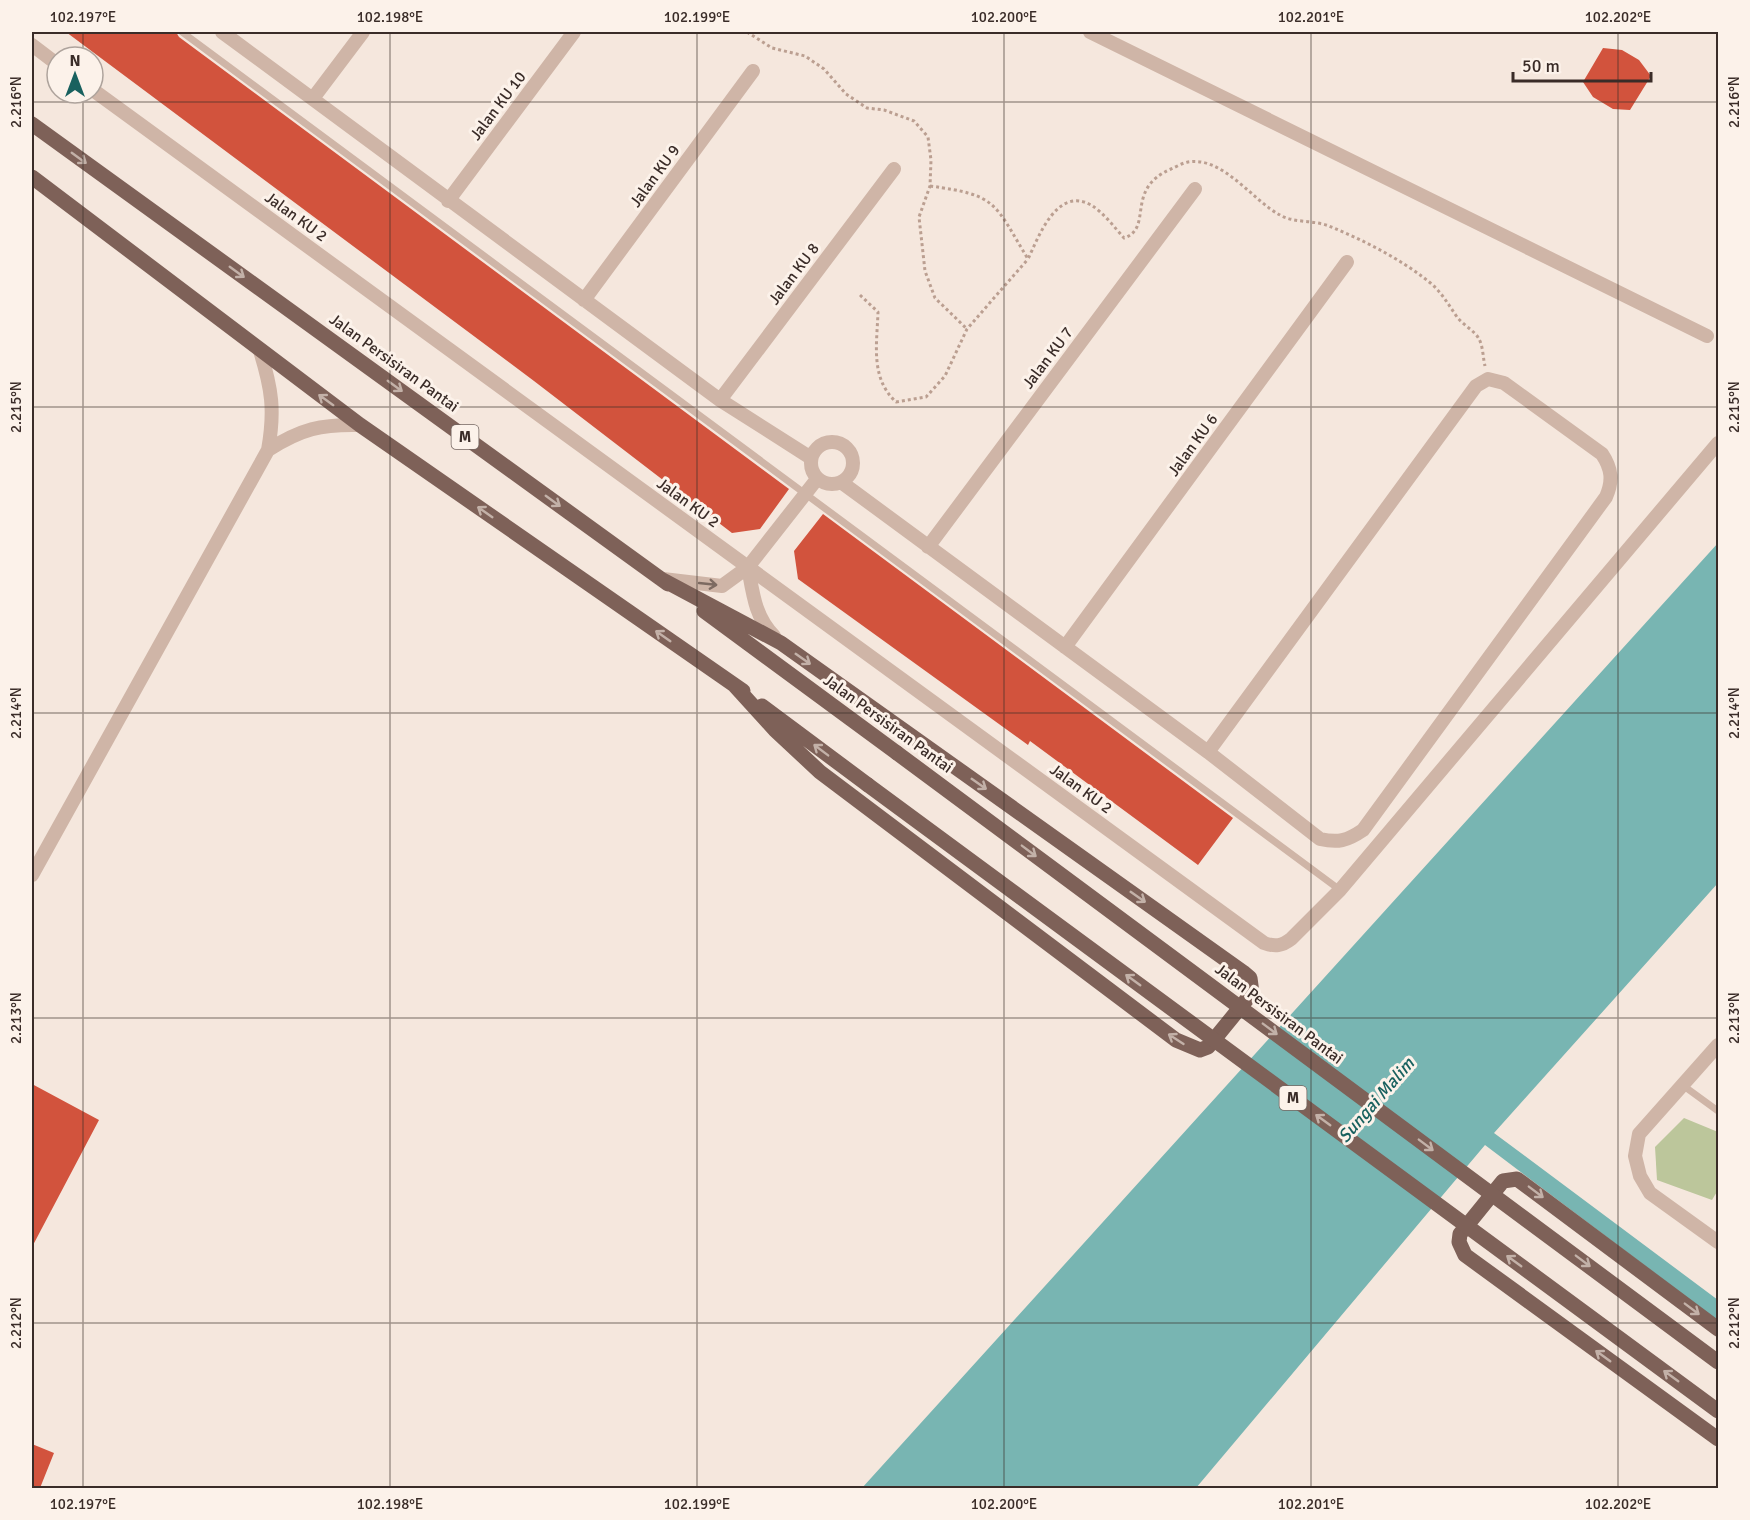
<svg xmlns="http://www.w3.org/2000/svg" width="1750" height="1520" font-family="Signika,sans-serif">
	<rect width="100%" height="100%" fill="#f5e7dd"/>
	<path fill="#bcc69b" d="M1684,1118L1718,1132V1190L1712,1200L1657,1180L1655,1147Z"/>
	<path fill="#78b5b2" d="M1718,543V883L1494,1133L1718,1300V1321L1485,1145L1196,1488H862Z"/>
	<path fill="#d2533d" d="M66,32H176L179,37L789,489L760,529L732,533L534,381Z
		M1603,48L1622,50L1639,60L1651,76L1630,110L1613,109L1593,97L1583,82Z
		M823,514L1233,818L1198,865L1030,741L1028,745L798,579L794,551Z
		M32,1084L99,1120L32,1247Z
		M32,1444L54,1453L40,1488H32Z"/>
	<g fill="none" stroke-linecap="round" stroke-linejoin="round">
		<path stroke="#bb9f91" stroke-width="3" stroke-dasharray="3 3" stroke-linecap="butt" d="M747,32L772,48L805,56L824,69L846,94L867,108L884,110L914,121L928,137L931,160L930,186L919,217L925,271L935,298L967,329
			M930,186C998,195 994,203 1028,259C1039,236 1057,186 1091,205C1103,212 1115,228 1124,238C1154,228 1124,189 1171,169C1176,167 1182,163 1188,162C1223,156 1253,201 1280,215C1293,223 1314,220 1329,226C1363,240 1399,258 1428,281C1441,291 1448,304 1457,317C1463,325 1475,331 1479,339C1483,346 1483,358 1485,366
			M860,295L878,312C877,344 870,378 896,402L926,397L945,376L967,329L1028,259"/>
		<path stroke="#cfb5a7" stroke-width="7" d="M182,32L1340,890
			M1681,1084L1718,1111"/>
		<path stroke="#cfb5a7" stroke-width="14" d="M222,32L720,400L811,458
			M1090,32L1707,336
			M32,45L57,64
			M93,90L1264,943C1275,947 1282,946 1291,939L1340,890L1718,443
			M314,97L363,32
			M448,201L574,32
			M584,300L753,71
			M720,400L894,169
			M811 463a21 21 0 1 1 42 0a21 21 0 1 1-42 0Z
			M268,450C301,429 321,424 360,425
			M841,482L1208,752L1320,839C1338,843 1347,841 1363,830L1606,497C1613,481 1612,469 1602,454L1504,383L1488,379L1476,386L1208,752
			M928,547L1195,189
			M748,567C753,594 755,617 774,636
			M663,579L722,586L748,567L817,479
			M1065,647L1347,262
			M32,875L268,450C275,411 272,389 260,351
			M1718,1045L1639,1134L1635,1156L1640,1176L1650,1193L1718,1242"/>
		<path stroke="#7e6158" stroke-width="15" d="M32,124L668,584
			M32,177L360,425L743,691
			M661,579L781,643L1243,972L1250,978L1252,993L1208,1047L1200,1050L1176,1040L820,772L775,730L735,686
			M704,611L897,753
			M762,706L868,785
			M1718,1329L1517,1179L1503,1181L1460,1234L1459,1242L1465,1255L1718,1439"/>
		<path stroke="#7e6158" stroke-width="15" d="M897,753L1718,1362
			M868,785L1718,1411"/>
	</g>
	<defs><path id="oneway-shaft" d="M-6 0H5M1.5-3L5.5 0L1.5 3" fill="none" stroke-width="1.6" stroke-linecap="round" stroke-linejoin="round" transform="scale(1.5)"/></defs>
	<g stroke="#c3b1a8">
		<use href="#oneway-shaft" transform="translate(79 158) rotate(36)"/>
		<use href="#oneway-shaft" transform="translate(237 272) rotate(36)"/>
		<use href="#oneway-shaft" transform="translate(395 386) rotate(36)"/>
		<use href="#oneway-shaft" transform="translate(326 400) rotate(-144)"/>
		<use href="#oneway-shaft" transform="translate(553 501) rotate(36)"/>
		<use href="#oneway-shaft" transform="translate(485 512) rotate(-145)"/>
		<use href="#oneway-shaft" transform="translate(663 636) rotate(-145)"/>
		<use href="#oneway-shaft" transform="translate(803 659) rotate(35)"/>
		<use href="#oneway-shaft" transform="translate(821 750) rotate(-143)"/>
		<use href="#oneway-shaft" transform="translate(979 784) rotate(35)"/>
		<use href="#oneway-shaft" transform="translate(1029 851) rotate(37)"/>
		<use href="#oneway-shaft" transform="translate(1138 897) rotate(35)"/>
		<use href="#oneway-shaft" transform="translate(1133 980) rotate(-144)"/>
		<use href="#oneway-shaft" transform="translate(1270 1029) rotate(37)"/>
		<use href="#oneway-shaft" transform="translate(1176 1039) rotate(-147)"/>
		<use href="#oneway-shaft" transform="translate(1323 1120) rotate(-144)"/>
		<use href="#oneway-shaft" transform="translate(1426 1145) rotate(37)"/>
		<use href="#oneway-shaft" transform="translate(1536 1192) rotate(37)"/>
		<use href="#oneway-shaft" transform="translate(1514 1261) rotate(-144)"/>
		<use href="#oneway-shaft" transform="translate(1583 1261) rotate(37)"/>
		<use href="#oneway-shaft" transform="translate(1692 1309) rotate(37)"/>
		<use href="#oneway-shaft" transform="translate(1603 1356) rotate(-144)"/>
		<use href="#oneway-shaft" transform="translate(1671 1376) rotate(-144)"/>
	</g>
	<use stroke="#7d6a61" href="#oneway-shaft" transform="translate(708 584) rotate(6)"/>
	<path fill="none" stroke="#3a2c28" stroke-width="1.5" stroke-opacity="0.45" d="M83,32V57M390,32V1488M697,32V1488M1004,32V1488M1311,32V1488M1618,32V1488M83,93V1488M32,102H1718M32,407H1718M32,713H1718M32,1018H1718M32,1323H1718"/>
	<g text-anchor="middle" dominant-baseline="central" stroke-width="6" stroke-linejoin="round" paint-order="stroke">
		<g fill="#fcf2ea" stroke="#746762" stroke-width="1.5">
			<rect x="451.5" y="425" width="27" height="24" rx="4.5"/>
			<rect x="1279.5" y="1086" width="27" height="24" rx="4.5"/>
		</g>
		<g font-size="15" font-weight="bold" fill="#3a2c28">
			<text x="465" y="437">M</text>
			<text x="1293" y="1098">M</text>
		</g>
		<g font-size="16" fill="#3a2c28" stroke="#fcf2ea">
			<text transform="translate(498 106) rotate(-53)">Jalan KU 10</text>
			<text transform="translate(655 176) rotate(-54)">Jalan KU 9</text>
			<text transform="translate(296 217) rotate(36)">Jalan KU 2</text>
			<text transform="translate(794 274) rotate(-53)">Jalan KU 8</text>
			<text transform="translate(1048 358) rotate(-53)">Jalan KU 7</text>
			<text transform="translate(394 363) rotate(36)">Jalan Persisiran Pantai</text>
			<text transform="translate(1193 445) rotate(-54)">Jalan KU 6</text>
			<text transform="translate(688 503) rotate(36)">Jalan KU 2</text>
			<text transform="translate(888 724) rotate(36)">Jalan Persisiran Pantai</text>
			<text transform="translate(1081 789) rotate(36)">Jalan KU 2</text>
			<text transform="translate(1279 1014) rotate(37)">Jalan Persisiran Pantai</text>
		</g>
		<g font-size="18" font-style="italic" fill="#19615f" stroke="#fcf2ea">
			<text transform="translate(1376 1100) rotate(-49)">Sungai Malim</text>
		</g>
	</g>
	<rect width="1750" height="1520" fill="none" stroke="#fcf2ea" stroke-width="66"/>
	<g transform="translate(75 75)"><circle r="28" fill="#fcf2ea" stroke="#aea39c" stroke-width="1.5"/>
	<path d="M0-4.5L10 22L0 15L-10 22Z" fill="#19615f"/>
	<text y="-9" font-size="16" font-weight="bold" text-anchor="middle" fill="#3a2c28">N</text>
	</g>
	<path d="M1513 72v9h138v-9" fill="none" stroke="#3a2c28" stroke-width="3"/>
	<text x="1522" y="72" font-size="18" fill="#3a2c28" stroke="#fcf2ea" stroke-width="4.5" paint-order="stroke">50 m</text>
	<rect x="33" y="33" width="1684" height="1454" fill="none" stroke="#3a2c28" stroke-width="2"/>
	<g font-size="15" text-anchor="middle" fill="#3a2c28">
		<text x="83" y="22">102.197°E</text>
		<text x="390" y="22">102.198°E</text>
		<text x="697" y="22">102.199°E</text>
		<text x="1004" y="22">102.200°E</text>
		<text x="1311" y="22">102.201°E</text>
		<text x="1618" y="22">102.202°E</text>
		<text transform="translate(16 102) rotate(-90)" y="5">2.216°N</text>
		<text transform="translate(1734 102) rotate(-90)" y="5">2.216°N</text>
		<text transform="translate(16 407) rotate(-90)" y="5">2.215°N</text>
		<text transform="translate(1734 407) rotate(-90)" y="5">2.215°N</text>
		<text transform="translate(16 713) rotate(-90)" y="5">2.214°N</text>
		<text transform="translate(1734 713) rotate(-90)" y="5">2.214°N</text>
		<text transform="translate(16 1018) rotate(-90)" y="5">2.213°N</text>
		<text transform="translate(1734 1018) rotate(-90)" y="5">2.213°N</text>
		<text transform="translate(16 1323) rotate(-90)" y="5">2.212°N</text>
		<text transform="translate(1734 1323) rotate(-90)" y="5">2.212°N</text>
		<text x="83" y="1509">102.197°E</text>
		<text x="390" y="1509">102.198°E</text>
		<text x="697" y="1509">102.199°E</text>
		<text x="1004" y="1509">102.200°E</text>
		<text x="1311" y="1509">102.201°E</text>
		<text x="1618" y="1509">102.202°E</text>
	</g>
</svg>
